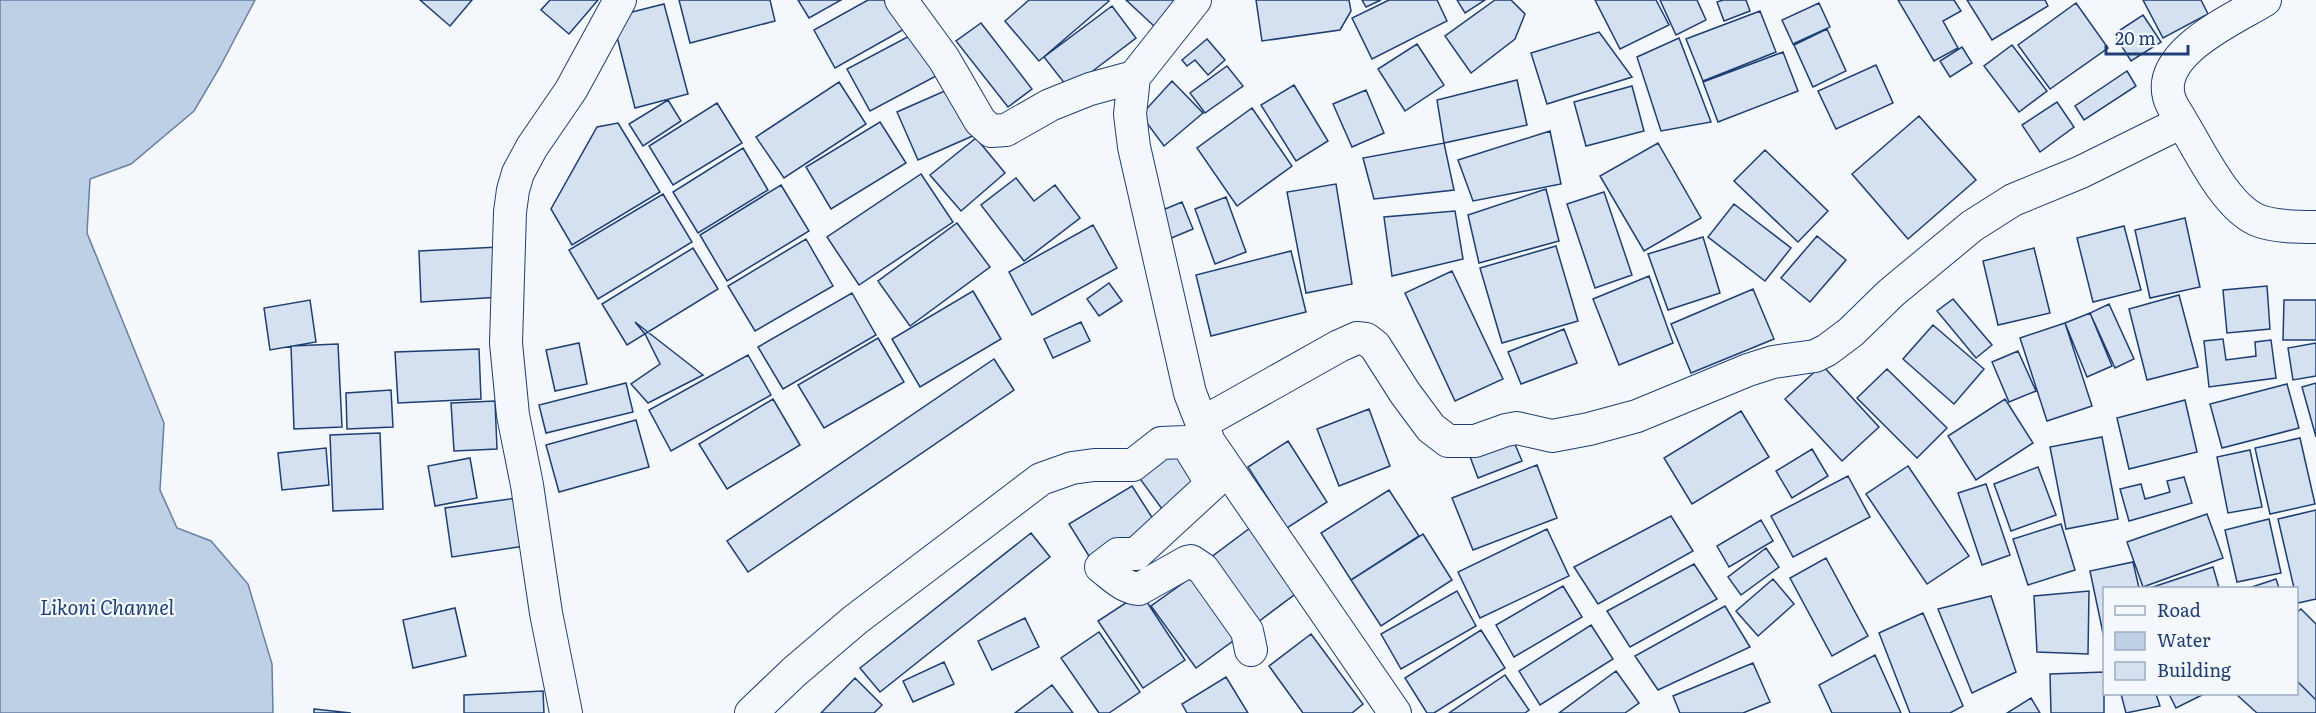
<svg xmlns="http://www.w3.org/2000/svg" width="2316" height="713" font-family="Literata,serif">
	<rect width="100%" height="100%" fill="#f4f7fb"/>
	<path fill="#bed0e5" stroke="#687fa3" stroke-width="1.5" d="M0,0H255L220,67L194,111L131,164L90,179L87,233L164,423L160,490L177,528L211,541L248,584L272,664L273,713H0Z"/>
	<path fill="#d5e0f0" stroke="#1d3f73" stroke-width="1.5" d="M420,0H472L450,26Z
		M550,0H598L569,34L541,10Z
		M679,0H770L775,21L690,43Z
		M798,0H841L809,18Z
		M868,0H893L908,27L835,68L814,30Z
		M1029,0H1108L1109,1L1039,61L1005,21Z
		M1126,0H1178L1154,26Z
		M1256,0H1349L1351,11L1340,30L1262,41Z
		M1362,0H1381L1366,7Z
		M1389,0H1437L1447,21L1372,59L1352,18Z
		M1457,0H1485L1465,13Z
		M1495,0H1511L1525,14L1515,39L1471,73L1445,36Z
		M1595,0H1656L1669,25L1620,49Z
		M1660,0H1697L1706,20L1676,35Z
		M1723,0H1746L1750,11L1724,21L1717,2Z
		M1898,0H1954L1961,11L1943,21L1958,48L1934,61Z
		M1967,0H2045L2048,6L1992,40Z
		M2143,0H2201L2208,14L2163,38Z
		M1819,3L1830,27L1793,44L1782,20Z
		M2076,3L2108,48L2050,89L2018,45Z
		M664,4L688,94L635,108L612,17Z
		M1112,6L1136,38L1069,89L1044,57Z
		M1760,11L1776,52L1703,81L1686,39Z
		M2143,15L2161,42L2131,61L2114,34Z
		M981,23L1032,89L1008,107L956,41Z
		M1827,29L1846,71L1813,87L1794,45Z
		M1599,32L1632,77L1547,104L1531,53Z
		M915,33L938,75L870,111L847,69Z
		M1679,38L1711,122L1661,131L1637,57Z
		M1207,39L1225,60L1208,75L1195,60L1187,66L1182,60Z
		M1417,44L1444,85L1405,111L1378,69Z
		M2012,45L2047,91L2019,112L1984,66Z
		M1962,47L1972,63L1950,77L1940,61Z
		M1783,52L1798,91L1718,122L1703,82Z
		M1876,65L1893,103L1836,129L1818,91Z
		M1227,66L1243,86L1205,113L1190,93Z
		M2127,71L2136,86L2084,120L2075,106Z
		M1517,80L1527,125L1444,143L1437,100Z
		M1172,81L1203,113L1164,146L1141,115Z
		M839,82L866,124L784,178L756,137Z
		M1294,85L1328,141L1296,161L1261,105Z
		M956,86L977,134L918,160L897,112Z
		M1632,86L1644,131L1586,146L1574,102Z
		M1366,90L1384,133L1352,147L1333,104Z
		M668,100L681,121L643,146L629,124Z
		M2057,102L2074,127L2040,152L2022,125Z
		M717,103L742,143L673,185L649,146Z
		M1252,108L1292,166L1237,206L1197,148Z
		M1919,116L1976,180L1908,239L1852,174Z
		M880,122L906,163L831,209L806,167Z
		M618,123L660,192L572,245L551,209L597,127Z
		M1550,131L1561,184L1473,201L1458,160Z
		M976,138L1005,173L961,211L930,175Z
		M1444,143L1454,190L1374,199L1363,158Z
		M1658,143L1701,218L1644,251L1600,176Z
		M743,148L768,190L698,233L673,192Z
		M1765,150L1828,211L1798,242L1734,181Z
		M921,174L953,222L859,285L827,237Z
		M1016,178L1034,201L1055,185L1080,218L1024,261L981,205Z
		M1336,184L1352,284L1306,293L1287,192Z
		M781,185L809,231L727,281L700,235Z
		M1546,189L1559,241L1479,263L1468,215Z
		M1604,192L1632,275L1595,288L1567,204Z
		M663,194L692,242L598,299L569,250Z
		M1226,197L1246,252L1215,264L1195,209Z
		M1182,202L1193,229L1169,239L1158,212Z
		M1734,204L1791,248L1765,281L1708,237Z
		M1455,211L1463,259L1392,276L1384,217Z
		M2185,218L2200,287L2150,298L2135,230Z
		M957,223L990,267L910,326L878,281Z
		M1093,225L1117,268L1032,315L1009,272Z
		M2124,226L2141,290L2093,302L2077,238Z
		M1817,236L1846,260L1810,302L1781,278Z
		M1703,237L1720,293L1668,310L1648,254Z
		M806,239L833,286L755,331L728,286Z
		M1556,246L1578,321L1502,343L1480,268Z
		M499,247L501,297L421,302L419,251Z
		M693,248L718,289L627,345L602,304Z
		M2034,248L2050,313L1998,325L1983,261Z
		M1291,251L1306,312L1211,336L1196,275Z
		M1452,271L1503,379L1455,401L1405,293Z
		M1649,276L1673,343L1619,365L1593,299Z
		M1109,283L1122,301L1099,316L1087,299Z
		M2267,286L2270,329L2227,333L2223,290Z
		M1753,289L1774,339L1691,373L1671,324Z
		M973,291L1001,339L920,387L892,339Z
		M852,293L876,335L783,389L758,347Z
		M2179,295L2198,367L2147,380L2129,309Z
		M1953,299L1992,345L1976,358L1937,311Z
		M310,300L316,342L270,350L264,308Z
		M2284,300H2316V340H2283Z
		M2109,304L2134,359L2115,368L2090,313Z
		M2090,313L2112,366L2087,377L2065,323Z
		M635,322L703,375L648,403L631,384L660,364L645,334Z
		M1081,322L1090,341L1053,358L1044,339Z
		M2065,323L2092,406L2047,421L2020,338Z
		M1933,325L1984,369L1954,404L1903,359Z
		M1564,329L1577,363L1521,384L1508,352Z
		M878,338L904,382L824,428L798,385Z
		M2223,339L2226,360L2256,356L2255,342L2271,340L2276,378L2209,387L2204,341Z
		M579,343L587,384L555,391L546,350Z
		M2316,343V376L2293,380L2288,348Z
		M338,344L342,427L294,429L291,346Z
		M479,349L481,399L398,403L395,352Z
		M2018,351L2036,391L2009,402L1992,362Z
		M748,355L771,395L671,451L649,410Z
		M994,359L1014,390L748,572L727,541Z
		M1822,365L1879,427L1842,461L1785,399Z
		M1887,369L1947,428L1917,458L1857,398Z
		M626,383L633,412L546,433L539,405Z
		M2316,383V437L2302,387Z
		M2287,384L2299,428L2222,448L2210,404Z
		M391,390L393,427L347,429L346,393Z
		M773,399L800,445L727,489L699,444Z
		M2005,399L2033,443L1976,480L1948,436Z
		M2185,400L2197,452L2129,469L2117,418Z
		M495,401L497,449L454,451L451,403Z
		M1369,409L1390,466L1339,486L1317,429Z
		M1741,411L1769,457L1692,504L1664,458Z
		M636,420L649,467L559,492L546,445Z
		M380,433L383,509L333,511L330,435Z
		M1512,437L1522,461L1478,478L1469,454Z
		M2102,437L2118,519L2066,529L2050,447Z
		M2300,438L2315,504L2270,514L2255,448Z
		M1288,441L1327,502L1287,528L1248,467Z
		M326,448L329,485L282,490L278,453Z
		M1812,449L1828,476L1792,498L1776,471Z
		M1173,450L1200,487L1165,513L1138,476Z
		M2250,450L2262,507L2228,513L2217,457Z
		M470,458L477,498L435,506L428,466Z
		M1537,465L1557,518L1473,550L1452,498Z
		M1908,466L1969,556L1927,584L1866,494Z
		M2038,467L2056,515L2011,531L1994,484Z
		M1848,476L1870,517L1793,557L1771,516Z
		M2184,477L2192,503L2129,521L2120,489L2141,484L2145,499L2170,492L2167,481Z
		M1986,484L2010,555L1982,565L1958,493Z
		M1132,486L1155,522L1092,561L1069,524Z
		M1389,490L1419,536L1351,580L1321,533Z
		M525,497L532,545L452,557L445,508Z
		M2316,510V599L2298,603L2296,588H2294L2278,519Z
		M2207,514L2223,558L2143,587L2127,542Z
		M1671,516L1693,551L1598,604L1574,567Z
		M2269,519L2281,573L2237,582L2225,530Z
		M1761,520L1773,541L1729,567L1717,546Z
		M2061,524L2075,570L2028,585L2013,539Z
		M1250,528L1298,592L1254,625L1206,561Z
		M1547,529L1569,576L1480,618L1458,572Z
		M1031,533L1050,557L880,692L860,668Z
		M1423,534L1452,580L1381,626L1351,580Z
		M1766,548L1779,567L1741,595L1728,577Z
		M1826,558L1868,636L1832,656L1790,578Z
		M2133,562L2139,588H2104V638L2090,571Z
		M1694,564L1717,599L1630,647L1607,611Z
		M2213,567L2219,588H2150Z
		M1193,576L1237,638L1196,668L1151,606Z
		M1773,579L1794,604L1758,636L1736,611Z
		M2276,579L2279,588H2249Z
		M1563,586L1582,617L1514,657L1496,625Z
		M1457,591L1476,626L1401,669L1381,634Z
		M2089,591L2088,654L2037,652L2034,596Z
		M1141,593L1185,660L1143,688L1098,621Z
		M1991,596L2016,672L1972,693L1938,609Z
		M1725,606L1750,647L1658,690L1635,656Z
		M455,608L466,656L413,668L403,620Z
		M2301,609L2316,624V700L2296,680V613Z
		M1923,613L1963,706L1950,713H1910L1879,633Z
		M1025,618L1039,647L992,670L978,641Z
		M1591,625L1613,659L1540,705L1519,671Z
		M1481,630L1505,668L1434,713H1427L1405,678Z
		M1099,632L1140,692L1109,713H1099L1061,658Z
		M1311,634L1363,704L1352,713H1303L1269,666Z
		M1875,655L1901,713H1832L1819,685Z
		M944,662L954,684L913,702L903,681Z
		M1753,663L1770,702L1743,713H1680L1673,696Z
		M1616,671L1639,703L1625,713H1559Z
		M2104,672V713H2051L2050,674Z
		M1505,675L1529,710L1525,713H1449Z
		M1226,677L1248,713H1187L1182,704Z
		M855,678L882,705L874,713H821Z
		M2296,680L2316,700V713H2257L2236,694H2296Z
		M1052,685L1073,713H1015Z
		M543,691L544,713H464V695Z
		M2121,694H2156L2160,706L2126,713Z
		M2169,694H2204L2176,708Z
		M2031,698L2040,713H2007Z
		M314,709L351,713H314Z"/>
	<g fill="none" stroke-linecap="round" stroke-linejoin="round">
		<g stroke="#1d3f73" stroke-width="34">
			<path id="minor" d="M901,0L944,59L980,121L991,131L1006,130L1050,105L1090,89L1134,77
				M1195,0L1134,77L1130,114L1134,147L1190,393L1209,442L1395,713
				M2182,122C2178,114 2171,106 2169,97C2157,52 2234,19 2265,0
				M1202,423L1339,346L1357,338L1366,339L1375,346L1405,393L1431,428L1448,441H1475L1506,430L1517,428L1552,436L1589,429L1637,416L1748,370L1773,362L1815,356L1827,350L1851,332L1891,293L1972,226L2013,200L2081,172L2182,122C2200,151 2225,206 2257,220C2273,227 2298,227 2316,227
				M1219,465L1212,484L1136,554H1118L1101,567C1113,576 1124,588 1139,589L1187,562L1191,561L1203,569L1247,631L1251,650
				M566,713L546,613L527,485L513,415L506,343L510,212L513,190L518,173L532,147L571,90L620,0
				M751,713L794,672L855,620L1041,479L1072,468L1094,465H1133L1161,443L1186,442L1212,484"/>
		</g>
		<use href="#minor" stroke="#f4f7fb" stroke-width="32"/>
	</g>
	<g text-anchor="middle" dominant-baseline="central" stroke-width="4.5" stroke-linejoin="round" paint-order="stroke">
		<g font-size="20" font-style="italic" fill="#1d3f73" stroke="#f4f7fb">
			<text x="107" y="606">Likoni Channel</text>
		</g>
	</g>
	<rect x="2103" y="587" width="195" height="108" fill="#f4f7fb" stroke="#9eadc5" stroke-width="1.5"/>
	<rect x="2115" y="606" width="30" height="9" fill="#f4f7fb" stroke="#9eadc5" stroke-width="1.5"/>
	<text x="2157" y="617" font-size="18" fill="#1d3f73">Road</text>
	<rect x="2115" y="632" width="30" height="18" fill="#bed0e5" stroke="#9eadc5" stroke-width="1.5"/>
	<text x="2157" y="647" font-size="18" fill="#1d3f73">Water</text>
	<rect x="2115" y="662" width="30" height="18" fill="#d5e0f0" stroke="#9eadc5" stroke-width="1.5"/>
	<text x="2157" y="677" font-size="18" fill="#1d3f73">Building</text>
	<path d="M2106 45v9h82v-9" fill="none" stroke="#1d3f73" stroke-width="3"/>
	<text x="2115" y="45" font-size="18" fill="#1d3f73" stroke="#f4f7fb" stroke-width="4.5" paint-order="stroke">20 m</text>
</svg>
